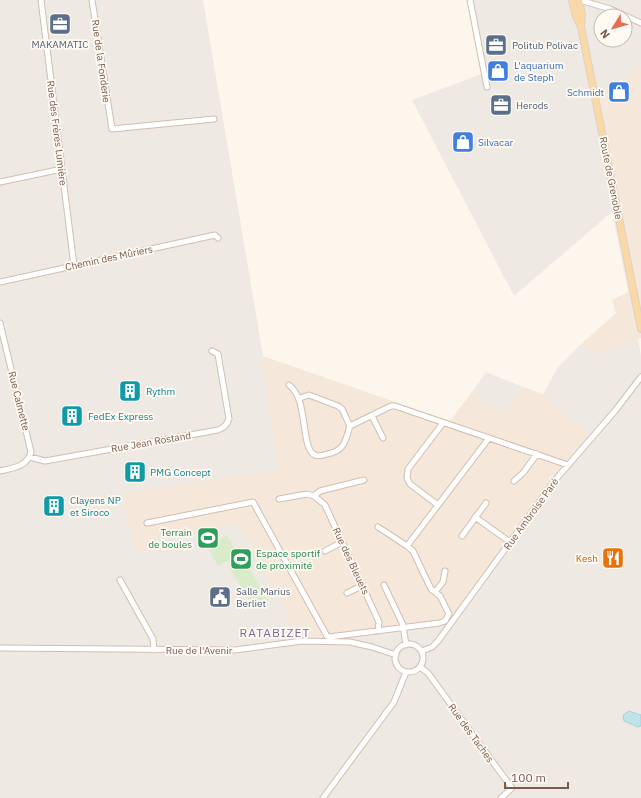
<svg xmlns="http://www.w3.org/2000/svg" width="641" height="798" font-family="'IBM Plex Sans',sans-serif">
	<rect width="100%" height="100%" fill="#fdf6ec"/>
	<path fill="#f5e8da" d="M641,68V338L602,354L580,345L616,313L612,300L628,292L612,212L615,184L598,95Z
		M263,356L450,421L472,392L486,405H496L507,412L523,387L543,394L590,436L568,461L569,469L453,624L300,638L238,524L155,539L162,551L136,552L121,494L279,469L261,358Z"/>
	<path fill="#efe9e4" fill-rule="evenodd" d="M0,0H203L263,356L261,358L279,469L121,494L136,552L161,551L154,539L238,524L300,638L453,624L569,469L568,461L590,436L543,394L558,367L580,345L602,354L638,339L641,356V798H0Z
		M468,0H641V68L598,95L615,184L612,212L514,296L412,100L482,74ZM601,16H625V40H601Z
		M486,372L523,387L507,412L496,405H493L489,407L472,392Z"/>
	<path fill="#d8ecc9" d="M227,535L238,555L218,566L207,546Z
		M245,561L269,601L254,609L230,569Z"/>
	<path fill="#bfe3e8" stroke="#a5d3da" d="M629,711L641,715V726L638,727L624,721L623,715Z"/>
	<g fill="none" stroke-linecap="round" stroke-linejoin="round">
		<g stroke="#d1beb0" stroke-width="7">
			<path id="minor" d="M41,0L74,266
				M92,0L112,129L214,119
				M470,0L487,87
				M580,0L610,9L641,23
				M0,182L62,169
				M0,282L215,235L218,238
				M0,323L31,452C27,467 13,468 0,471
				M289,385C309,399 300,449 315,455C319,457 324,455 327,454C345,451 345,441 350,426
				M300,398L309,395L338,406L342,409L350,426L391,406H395L568,465
				M372,416L383,438
				M30,457L45,461L218,430C224,428 227,425 229,419L218,354L212,351
				M514,481L523,473L537,454
				M314,496L325,505L379,622L378,631
				M279,499L307,494L314,496L320,491L364,480
				M438,505L410,484L407,478L408,469L443,423
				M475,517L510,542
				M147,523L253,502L327,636L329,637L439,623L445,621L449,614L440,596L431,589L413,551L407,546L378,527
				M462,536L486,503
				M407,546L489,438
				M325,551L342,542
				M120,580L153,639L154,650
				M384,585L403,625L406,645
				M435,592L443,582L445,571
				M347,593L362,586
				M395 658a14 14 0 1 1 28 0a14 14 0 1 1-28 0Z
				M0,648L235,650L302,641L350,642L372,647L396,655
				M422,651L432,647L438,641L556,479L615,411L641,377
				M420,667L428,673L478,742L512,788L501,798
				M323,798L394,702L406,672"/>
		</g>
		<g stroke="#dad1cd" stroke-width="8">
			<path id="major" d="M572,0L576,16L581,27L641,329
				M579,0L582,15L581,25"/>
		</g>
		<use href="#minor" stroke="#fff" stroke-width="5"/>
		<use href="#major" stroke="#fbd9a5" stroke-width="6"/>
	</g>
	<defs>
		<g id="office-square" transform="scale(1.15)"><rect x="-9" y="-9" width="18" height="18" rx="4" fill="#5c6f8a" stroke="#fffaf3"/><path d="M-6-3h4V-5.5h4V-3h4V5H-6ZM-1-4.5V-3h2v-1.5ZM-6 0V1H6V0Z" fill="#fff"/></g>
		<g id="shop-square" transform="scale(1.15)"><rect x="-9" y="-9" width="18" height="18" rx="4" fill="#3f7fe0" stroke="#fffaf3"/><path d="M-5-2.5h2.3a2.7 3.5 0 0 1 5.4 0H5L5.5 6h-11ZM-1.5-2.5h3a1.5 2.3 0 0 0-3 0Z" fill="#fff"/></g>
		<g id="building-square" transform="scale(1.15)"><rect x="-9" y="-9" width="18" height="18" rx="4" fill="#0f9aa8" stroke="#fffaf3"/><path d="M-4-6H4V6H1V3H-1V6H-4ZM-2.5-4.3h1.7v1.8h-1.7ZM.8-4.3h1.7v1.8H.8ZM-2.5-1h1.7V.8h-1.7ZM.8-1h1.7V.8H.8Z" fill="#fff"/></g>
		<g id="stadium-square" transform="scale(1.15)"><rect x="-9" y="-9" width="18" height="18" rx="4" fill="#2e9e5b" stroke="#fffaf3"/><path d="M0-5a6.5 5 0 1 0 0 10a6.5 5 0 1 0 0-10ZM-3.5-1.8h7v3.6h-7Z" fill="#fff"/></g>
		<g id="restaurant-square" transform="scale(1.15)"><rect x="-9" y="-9" width="18" height="18" rx="4" fill="#e8710a" stroke="#fffaf3"/><path d="M-5-6h1v4h1v-4h1v4h1v-4h1v5L-1.5 .5V6h-2V.5L-5-1ZM5-6V6H3V1.5H1.5Q1.5-4 5-6Z" fill="#fff"/></g>
		<g id="civic-square" transform="scale(1.15)"><rect x="-9" y="-9" width="18" height="18" rx="4" fill="#5c6f8a" stroke="#fffaf3"/><path d="M-.6-6.5H3V-4.5H.6V-3L4-1V1h2V6H-6V1h2V-1L-.6-3ZM-1.2 2.5V6h2.4V2.5Z" fill="#fff"/></g>
	</defs>
	<g fill-rule="evenodd">
		<use href="#office-square" x="60" y="24"/>
		<use href="#office-square" x="496" y="45"/>
		<use href="#shop-square" x="498" y="71"/>
		<use href="#shop-square" x="619" y="92"/>
		<use href="#office-square" x="501" y="105"/>
		<use href="#shop-square" x="463" y="142"/>
		<use href="#building-square" x="130" y="391"/>
		<use href="#building-square" x="72" y="416"/>
		<use href="#building-square" x="135" y="472"/>
		<use href="#building-square" x="54" y="506"/>
		<use href="#stadium-square" x="208" y="538"/>
		<use href="#restaurant-square" x="613" y="558"/>
		<use href="#stadium-square" x="241" y="559"/>
		<use href="#civic-square" x="220" y="597"/>
	</g>
	<g text-anchor="middle" dominant-baseline="central" stroke-width="3.5" stroke-linejoin="round" paint-order="stroke">
		<g font-size="10" fill="#4e5e75" stroke="#fffaf3" text-anchor="start">
			<text x="60" y="44" text-anchor="middle">MAKAMATIC</text>
			<text x="512" y="45">Politub Polivac</text>
			<text x="516" y="105">Herods</text>
			<text x="236" y="591">Salle Marius<tspan x="236" dy="12">Berliet</tspan></text>
		</g>
		<g font-size="10" fill="#7a5c4d" stroke="#fffaf3">
			<text transform="translate(101 61) rotate(82)">Rue de la Fonderie</text>
			<text transform="translate(57 133) rotate(83)">Rue des Frères Lumière</text>
			<text transform="translate(611 178) rotate(79)">Route de Grenoble</text>
			<text transform="translate(109 258) rotate(-12)">Chemin des Mûriers</text>
			<text transform="translate(19 401) rotate(76)">Rue Calmette</text>
			<text transform="translate(151 442) rotate(-10)">Rue Jean Rostand</text>
			<text transform="translate(531 514) rotate(-54)">Rue Ambroise Paré</text>
			<text transform="translate(351 561) rotate(65)">Rue des Bleuets</text>
			<text x="199" y="650">Rue de l'Avenir</text>
			<text transform="translate(471 733) rotate(54)">Rue des Taches</text>
		</g>
		<g font-size="10" fill="#366cbe" stroke="#fffaf3" text-anchor="start">
			<text x="514" y="65">L'aquarium<tspan x="514" dy="12">de Steph</tspan></text>
			<text x="604" y="92" text-anchor="end">Schmidt</text>
			<text x="478" y="142">Silvacar</text>
		</g>
		<g font-size="10" fill="#0d838f" stroke="#fffaf3" text-anchor="start">
			<text x="146" y="391">Rythm</text>
			<text x="88" y="416">FedEx Express</text>
			<text x="150" y="472">PMG Concept</text>
			<text x="70" y="500">Clayens NP<tspan x="70" dy="12">et Siroco</tspan></text>
		</g>
		<g font-size="10" fill="#27864d" stroke="#fffaf3" text-anchor="end">
			<text x="192" y="532">Terrain<tspan x="192" dy="12">de boules</tspan></text>
			<text x="256" y="553" text-anchor="start">Espace sportif<tspan x="256" dy="12">de proximité</tspan></text>
		</g>
		<g font-size="10" fill="#c56008" stroke="#fffaf3" text-anchor="end">
			<text x="598" y="558">Kesh</text>
		</g>
		<g font-size="12" letter-spacing="1" fill="#846695" stroke="#fffaf3">
			<text x="275" y="632">RATABIZET</text>
		</g>
	</g>
	<g transform="translate(613 28) rotate(233)"><circle r="19" fill="#fffaf3" stroke="#cabbb1"/>
	<path d="M0-3L7 15L0 10L-7 15Z" fill="#e76f51"/>
	<text y="-6" font-size="11" font-weight="bold" text-anchor="middle" fill="#7a5c4d">N</text>
	</g>
	<path d="M505 782v6h63v-6" fill="none" stroke="#7a5c4d" stroke-width="2"/>
	<text x="511" y="782" font-size="12" fill="#7a5c4d" stroke="#fffaf3" stroke-width="3" paint-order="stroke">100 m</text>
</svg>
